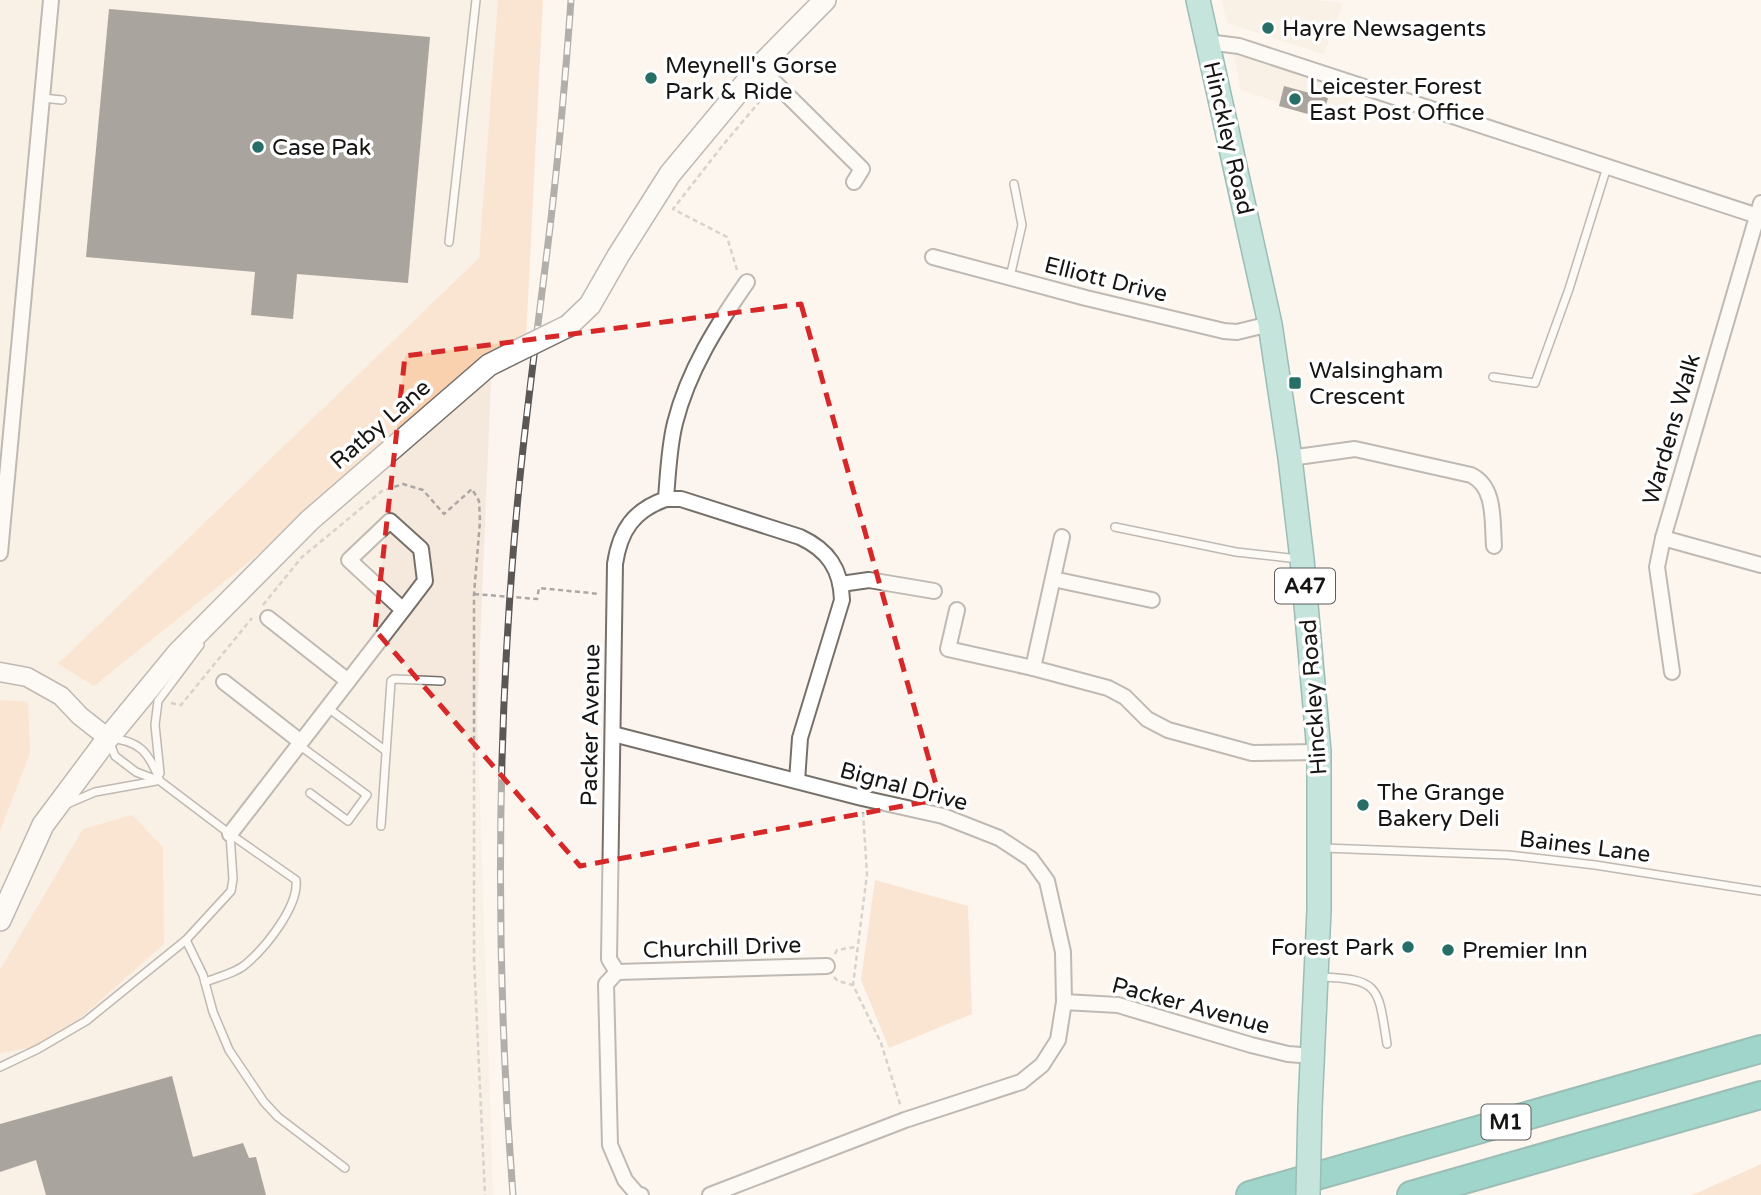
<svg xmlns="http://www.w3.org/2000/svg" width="1761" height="1195" viewBox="0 0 1761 1195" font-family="'Varela Round',sans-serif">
<rect width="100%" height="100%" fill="#fcf5ef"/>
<g fill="#f5e8dc">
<path d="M0 0H507L477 715 493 1195H0Z"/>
<path d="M1222 0H1311L1343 3 1324 54 1227 23Z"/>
<path d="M1233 50 1355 90 1343 123 1241 90Z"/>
</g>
<g fill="#f9d1af">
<path d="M498 0H543L526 340 94 686 58 664 479 258Z"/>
<path d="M0 700 28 702 30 753 0 831Z"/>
<path d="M132 815 163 847 164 944 51 1044 0 1053V970L83 829Z"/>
<path d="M875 880 968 906 972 1014 889 1048 861 980Z"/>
<path d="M1761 1164V1195H1691L1697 1193Z"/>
</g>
<g fill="#48423d">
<path d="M109 9 430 37 408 283 297 274 293 319 251 315 255 272 86 257Z"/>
<path d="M1284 86 1328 98 1322 118 1279 106Z"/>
<path d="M172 1076 193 1157 243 1143 249 1158 256 1157 266 1195H46L36 1160 0 1172V1124Z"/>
</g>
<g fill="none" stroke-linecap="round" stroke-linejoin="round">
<defs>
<g id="service">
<path d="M42 98 62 100"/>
<path d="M449 242 476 0"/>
<path d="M1010 277 1022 225 1014 184"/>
<path d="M1493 377 1535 383 1569 289 1607 167"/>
<path d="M1115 527 1236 552 1298 559"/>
<path d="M328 708 386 751"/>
<path d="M299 745 367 795 348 821 310 793"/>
<path d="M160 773 155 725 158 701 200 645"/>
<path d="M160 781C149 752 139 740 108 738L115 756 136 772 160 781 230 834 296 880C299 906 266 947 246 964 236 973 218 977 205 982"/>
<path d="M67 804 95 792 156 781"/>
<path d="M381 826 391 681 394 679 441 681"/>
<path d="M1324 848 1508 855 1595 865 1761 891"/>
<path d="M186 940 203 975 213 1012 229 1050 264 1102 278 1117 345 1168"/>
<path d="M1321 977C1381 979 1378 988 1387 1044"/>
<path d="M0 1067 38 1049 86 1021 186 940 231 891 233 879 230 834"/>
</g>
<g id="minor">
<path d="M1207 42 1239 46 1761 217"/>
<path d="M759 67 862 169 854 182"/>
<path d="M933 257 1086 298 1224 331 1237 332 1270 324"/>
<path d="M1290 458 1355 449 1471 475C1496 487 1492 521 1494 546"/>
<path d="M666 499H681L800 537C828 550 841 569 842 600L800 738 797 781"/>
<path d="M1062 537 1033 668 1108 688 1125 697 1147 719 1168 730 1252 753 1319 752"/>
<path d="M1663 538 1761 565"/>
<path d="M0 553 51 0"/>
<path d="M1053 579 1152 600"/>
<path d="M841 584 869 580 934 591"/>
<path d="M957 610 948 649 1033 668"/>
<path d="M268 618 348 681"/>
<path d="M1672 672 1657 567 1663 538 1761 203"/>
<path d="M224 682 301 742"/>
<path d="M613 734 862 798 943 816 999 838 1031 859 1047 881 1063 952 1064 1002"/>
<path d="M230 834 403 610 349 560 390 521 421 549 425 581 403 610"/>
<path d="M617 972 827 966"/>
<path d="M641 1195 637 1194 625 1180 610 1145 606 984 617 972 609 959 615 564C620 530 634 510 666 499 668 473 669 447 675 423 688 371 717 325 747 282"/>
<path d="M710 1195 905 1120 1021 1082 1042 1065 1058 1040 1064 1002 1118 1005 1251 1045 1288 1054 1313 1056"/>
</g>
<path id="tertiary" d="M0 672 27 677 61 696 80 716 108 738"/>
<g id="secondary">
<path d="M568 326 590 305 618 256 670 174 759 67 825 0"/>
<path d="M0 920 43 825 108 738 178 653 310 520 489 365 509 355"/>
</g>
<path id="primary" d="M1198 0 1270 324 1290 458 1302 559 1319 752V910L1310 1108"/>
<g id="motorway">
<path d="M1250 1195 1761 1049"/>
<path d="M1411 1195 1761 1095"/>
</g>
</defs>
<use href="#service" stroke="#76706a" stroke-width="10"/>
<use href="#minor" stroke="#76706a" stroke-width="18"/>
<use href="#tertiary" stroke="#76706a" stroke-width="21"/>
<use href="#secondary" stroke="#76706a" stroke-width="24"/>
<use href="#primary" stroke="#27786f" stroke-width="26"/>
<use href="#motorway" stroke="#27786f" stroke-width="30"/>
<g stroke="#ada7a3" stroke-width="2.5" stroke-dasharray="5 3.5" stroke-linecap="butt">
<path d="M737 270 727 237 673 209 723 145 765 95"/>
<path d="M474 594 537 599 539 588 600 594"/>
<path d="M263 605 302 557 382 491 403 484 423 490 444 514 472 489 479 501 480 521 474 594V959L485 1195"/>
<path d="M171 703 181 705 252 618"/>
<path d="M863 812 867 874 853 985 881 1043 901 1107"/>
<path d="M835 954 837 950 856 947"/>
<path d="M834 977 838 981 853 985"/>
</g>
<use href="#service" stroke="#fff" stroke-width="7"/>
<use href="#minor" stroke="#fff" stroke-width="14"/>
<use href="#tertiary" stroke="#fff" stroke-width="18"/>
<use href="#secondary" stroke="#fff" stroke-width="21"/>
<use href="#primary" stroke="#83cec6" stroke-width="23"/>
<use href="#motorway" stroke="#30aea0" stroke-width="26"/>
<defs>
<path id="rail" d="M513 1195C495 962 496 730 518 497 527 401 541 306 552 210 560 140 566 70 571 0"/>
</defs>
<use href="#rail" stroke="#5a5754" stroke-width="7"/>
<use href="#rail" stroke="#fff" stroke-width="4.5" stroke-dasharray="13" stroke-linecap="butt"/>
<defs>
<path id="secondary-bridge" d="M509 355 568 326"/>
<path id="primary-bridge" d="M1308 1195 1310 1108"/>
</defs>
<use href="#secondary-bridge" stroke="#76706a" stroke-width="24" stroke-linecap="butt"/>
<use href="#primary-bridge" stroke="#27786f" stroke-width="26" stroke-linecap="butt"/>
<use href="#secondary-bridge" stroke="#fff" stroke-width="21"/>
<use href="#primary-bridge" stroke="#83cec6" stroke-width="23"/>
</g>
<path d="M0 0H1761V1195H0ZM801 304 940 799 580 866 375 630 405 356Z" fill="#fcf5ef" fill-opacity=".55" fill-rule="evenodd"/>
<path fill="none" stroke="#d62828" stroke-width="5" stroke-dasharray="14 9" stroke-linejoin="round" d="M801 304 940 799 580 866 375 630 405 356Z"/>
<g fill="#266e66" stroke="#fff" stroke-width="2.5">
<circle cx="1268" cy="28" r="7"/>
<circle cx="651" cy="78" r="7"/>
<circle cx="1295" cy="99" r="7"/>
<circle cx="258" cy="147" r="7"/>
<rect x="1288" y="376" width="14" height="14" rx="3.5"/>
<circle cx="1363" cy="805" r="7"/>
<circle cx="1408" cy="947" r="7"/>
<circle cx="1448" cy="950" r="7"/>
</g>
<g text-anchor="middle" stroke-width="7" stroke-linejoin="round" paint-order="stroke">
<g fill="#fff" stroke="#5d5b5a" stroke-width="2">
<rect x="1275" y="568.5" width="60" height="35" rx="5"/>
<rect x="1481.5" y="1104.5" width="49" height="35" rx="5"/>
</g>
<g font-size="21" font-weight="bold" fill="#171513">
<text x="1305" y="593">A47</text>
<text x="1506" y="1129">M1</text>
</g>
<g font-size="23" fill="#171513" stroke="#fff" text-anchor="start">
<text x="1282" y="36">Hayre Newsagents</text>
<text x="665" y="73">Meynell's Gorse<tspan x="665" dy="26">Park &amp; Ride</tspan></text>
<text x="1309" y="94">Leicester Forest<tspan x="1309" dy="26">East Post Office</tspan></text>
<text x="272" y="155">Case Pak</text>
<text x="1309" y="378">Walsingham<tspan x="1309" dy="26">Crescent</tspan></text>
<text x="1377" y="800">The Grange<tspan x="1377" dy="26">Bakery Deli</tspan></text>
<text x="1394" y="955" text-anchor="end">Forest Park</text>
<text x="1462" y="958">Premier Inn</text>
</g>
<g font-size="23" fill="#171513" stroke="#fff">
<text transform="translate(1229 138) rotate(77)" y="8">Hinckley Road</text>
<text transform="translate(1106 279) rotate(14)" y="8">Elliott Drive</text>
<text transform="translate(380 424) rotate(-41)" y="8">Ratby Lane</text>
<text transform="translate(1671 429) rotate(-74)" y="8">Wardens Walk</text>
<text transform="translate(1313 697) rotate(-94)" y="8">Hinckley Road</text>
<text transform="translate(590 725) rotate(-89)" y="8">Packer Avenue</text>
<text transform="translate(904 786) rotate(15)" y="8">Bignal Drive</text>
<text transform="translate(1585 846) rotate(7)" y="8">Baines Lane</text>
<text transform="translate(722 947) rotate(-2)" y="8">Churchill Drive</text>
<text transform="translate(1191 1005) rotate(15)" y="8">Packer Avenue</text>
</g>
</g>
</svg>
